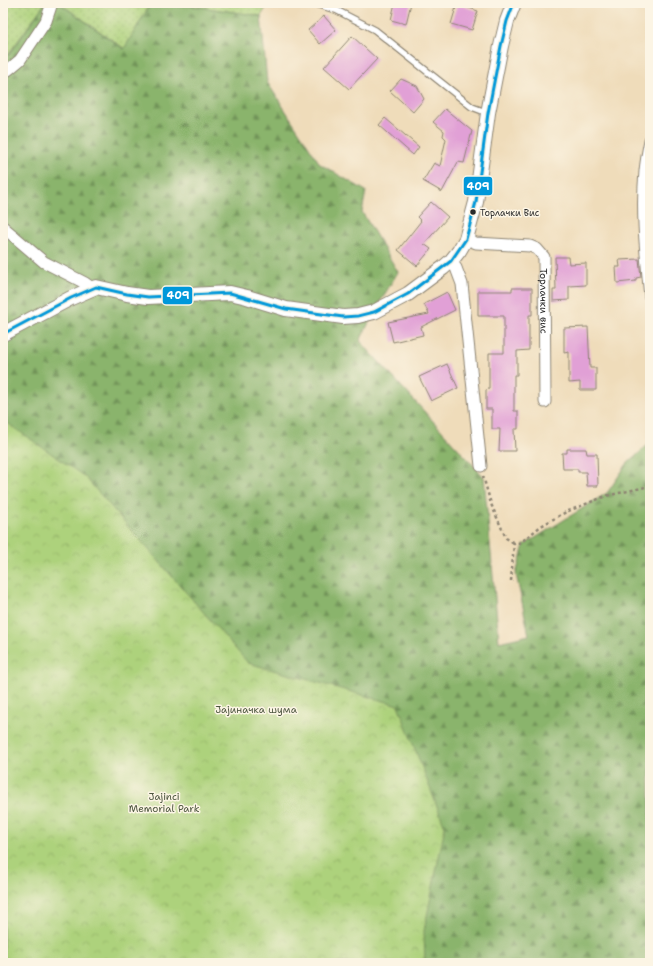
<svg xmlns="http://www.w3.org/2000/svg" width="653" height="966" viewBox="0 0 653 966" font-family="'Shantell Sans',sans-serif">
<defs>
<pattern id="grass-dots" width="8" height="8" patternUnits="userSpaceOnUse"><rect width="8" height="8" fill="#add27c"/><path d="M2 2h.1M6 6h.1" fill="none" stroke="#95b46b" stroke-width="1.8" stroke-linecap="round"/></pattern>
<pattern id="forest-firs" width="22" height="20" patternUnits="userSpaceOnUse"><rect width="22" height="20" fill="#8ab46c"/><path d="M5 1l3.5 6h-7zM16 11l3.5 6h-7z" fill="#719359"/></pattern>
<pattern id="park-crowns" width="20" height="18" patternUnits="userSpaceOnUse"><rect width="20" height="18" fill="#add27c"/><path d="M2 6a3 3 0 1 1 6 0M12 15a3 3 0 1 1 6 0" fill="none" stroke="#95b46b"/></pattern>
</defs>
<rect width="100%" height="100%" fill="#fcf5e5"/>
<filter id="ink" filterUnits="userSpaceOnUse"><feTurbulence type="fractalNoise" baseFrequency=".025" numOctaves="2"/><feDisplacementMap in="SourceGraphic" scale="8" xChannelSelector="R" yChannelSelector="G"/><feConvolveMatrix kernelMatrix="1 2 1 2 8 2 1 2 1" color-interpolation-filters="sRGB"/></filter>
<filter id="wash" filterUnits="userSpaceOnUse"><feTurbulence type="fractalNoise" baseFrequency=".012" numOctaves="4" result="noise"/><feDisplacementMap in="SourceGraphic" scale="16" xChannelSelector="R" yChannelSelector="G"/><feGaussianBlur stdDeviation="0.9" result="paint"/><feColorMatrix in="noise" values="0 0 0 0 0 0 0 0 0 0 0 0 0 0 0 0 0 1.4 0 .05"/><feComposite in="paint" operator="in"/></filter>
<g filter="url(#wash)">
<rect width="100%" height="100%" fill="#efdcba"/>
<g fill="url(#grass-dots)" stroke="#6c7e54">
<path d="M3 3H45L8 55 3 53Z"/>
<path d="M59 3H151L125 49Z"/>
<path d="M173 3H269L261 16Z"/>
</g>
<path fill="url(#forest-firs)" stroke="#5a704c" d="M45 3H59L124 49 151 3H173L261 16 267 82 320 164 366 191 362 212 398 272 374 312 360 341 484 477 499 642 529 635 516 574 524 545 607 493 627 464 650 443V963H3V53L9 55Z"/>
<path fill="url(#park-crowns)" stroke="#6c7e54" d="M3 420 85 477 248 663 398 705 445 827 424 931 425 963H3Z"/>
<g id="blocks">
<g fill="#e1a0d6">
<path d="M395 3H411L406 24 391 20Z"/>
<path d="M457 4 478 11 472 30 451 24Z"/>
<path d="M324 16 336 30 320 44 308 30Z"/>
<path d="M352 36 377 59 349 89 324 67Z"/>
<path d="M401 79 417 86 424 99 413 112 390 91Z"/>
<path d="M445 109 472 131 464 163 458 162 442 192 423 181 434 163 440 166 446 139 443 136 444 131 433 122Z"/>
<path d="M385 118 419 147 413 155 379 125Z"/>
<path d="M431 202 448 217 424 244 431 249 417 266 398 250 421 221 417 217Z"/>
<path d="M555 257H568L569 264 586 263V285L569 286V300L553 301V290H556Z"/>
<path d="M639 259 641 277 636 278V281L617 283 616 267H620L619 260Z"/>
<path d="M512 288H532V315H529V350L517 351V375H514V411H518V429H514L515 451H499L500 429H492V409H486V390L489 389V353H504V316H478V291H512Z"/>
<path d="M447 292 455 310 421 327 423 335 393 342 388 322 429 314 424 304Z"/>
<path d="M588 327 590 368H596V390H580V382L569 383V352L564 353V328Z"/>
<path d="M447 364 458 388 431 401 419 377Z"/>
<path d="M567 449H586L587 454H597L598 486H587L586 472H578V469H563L562 453H567Z"/>
</g>
</g>
</g>
<g filter="url(#ink)">
<use href="#blocks" fill-opacity="0" stroke="#8d8472" stroke-width="1"/>
<g fill="none" stroke-linecap="round" stroke-linejoin="round">
<defs>
<path id="service" d="M312 3 336 10 375 30 472 107 488 113"/>
<g id="minor">
<path d="M3 70H8L20 60 46 21 52 3"/>
<path d="M650 140C648 150 646 161 645 171 641 213 646 255 650 297"/>
<path d="M3 227 44 262 85 283 92 288"/>
<path id="s1" d="M466 239 476 243 530 246 537 249 544 257 545 402"/>
<path d="M451 261 456 268 462 284 481 466"/>
</g>
<path id="tertiary" d="M3 334 71 298 96 287 127 294 148 297 230 293 247 297 286 309 343 317 358 316 374 312 408 294 443 268 451 261 459 251 466 239 476 202 488 113 501 46 507 21 514 3"/>
</defs>
<use href="#service" stroke="#8d8472" stroke-width="8"/>
<use href="#minor" stroke="#8d8472" stroke-width="13"/>
<use href="#tertiary" stroke="#8d8472" stroke-width="16"/>
<g stroke="#8d8472" stroke-width="2.5" stroke-dasharray="3 3" stroke-linecap="butt">
<path d="M483 476 491 504 506 538 514 543"/>
<path d="M511 581 514 543H520L541 526 566 512 606 496 650 486"/>
</g>
<use href="#service" stroke="#fff" stroke-width="5.5"/>
<use href="#minor" stroke="#fff" stroke-width="11"/>
<use href="#tertiary" stroke="#fff" stroke-width="14"/>
<defs>
<path id="bus-1" d="M3 334 71 298 96 287 127 294 148 297 230 293 286 309 343 317 358 316 374 312 408 294 451 261 466 239 476 202 488 113 501 46 507 21 514 3"/>
</defs>
<use href="#bus-1" stroke="#fcf5e5" stroke-width="6"/>
<use href="#bus-1" stroke="#0098da" stroke-width="3"/>
</g>
</g>
<circle fill="#2b2b2b" stroke="#fcf5e5" stroke-width="1.5" cx="473" cy="212" r="3.5"/>
<g text-anchor="middle" stroke-width="3" stroke-linejoin="round" paint-order="stroke">
<g font-size="9" fill="#2b2b2b" stroke="#fcf5e5" text-anchor="start">
<text x="480" y="216">Торлачки Вис</text>
</g>
<g font-size="10" fill="#2b2b2b" stroke="#fcf5e5">
<text dy="4" stroke="none"><textPath href="#s1" startOffset="127">Торлачки вис</textPath></text>
</g>
<g font-size="10" fill="#4c553f" stroke="#fcf5e5">
<text x="256" y="713">Јајиначка шума</text>
<text x="164" y="800">Jajinci<tspan x="164" dy="12">Memorial Park</tspan></text>
</g>
</g>
<g stroke="#fcf5e5" stroke-width="1.5">
<rect x="463" y="176" width="30" height="20" rx="4" fill="#0098da"/>
<rect x="162" y="286" width="31" height="19" rx="4" fill="#0098da"/>
</g>
<g font-size="11" text-anchor="middle" font-weight="bold" fill="#fff">
<text x="478" y="190">409</text>
<text x="178" y="299">409</text>
</g>
<rect width="653" height="966" fill="none" stroke="#fcf5e5" stroke-width="16"/>
</svg>
